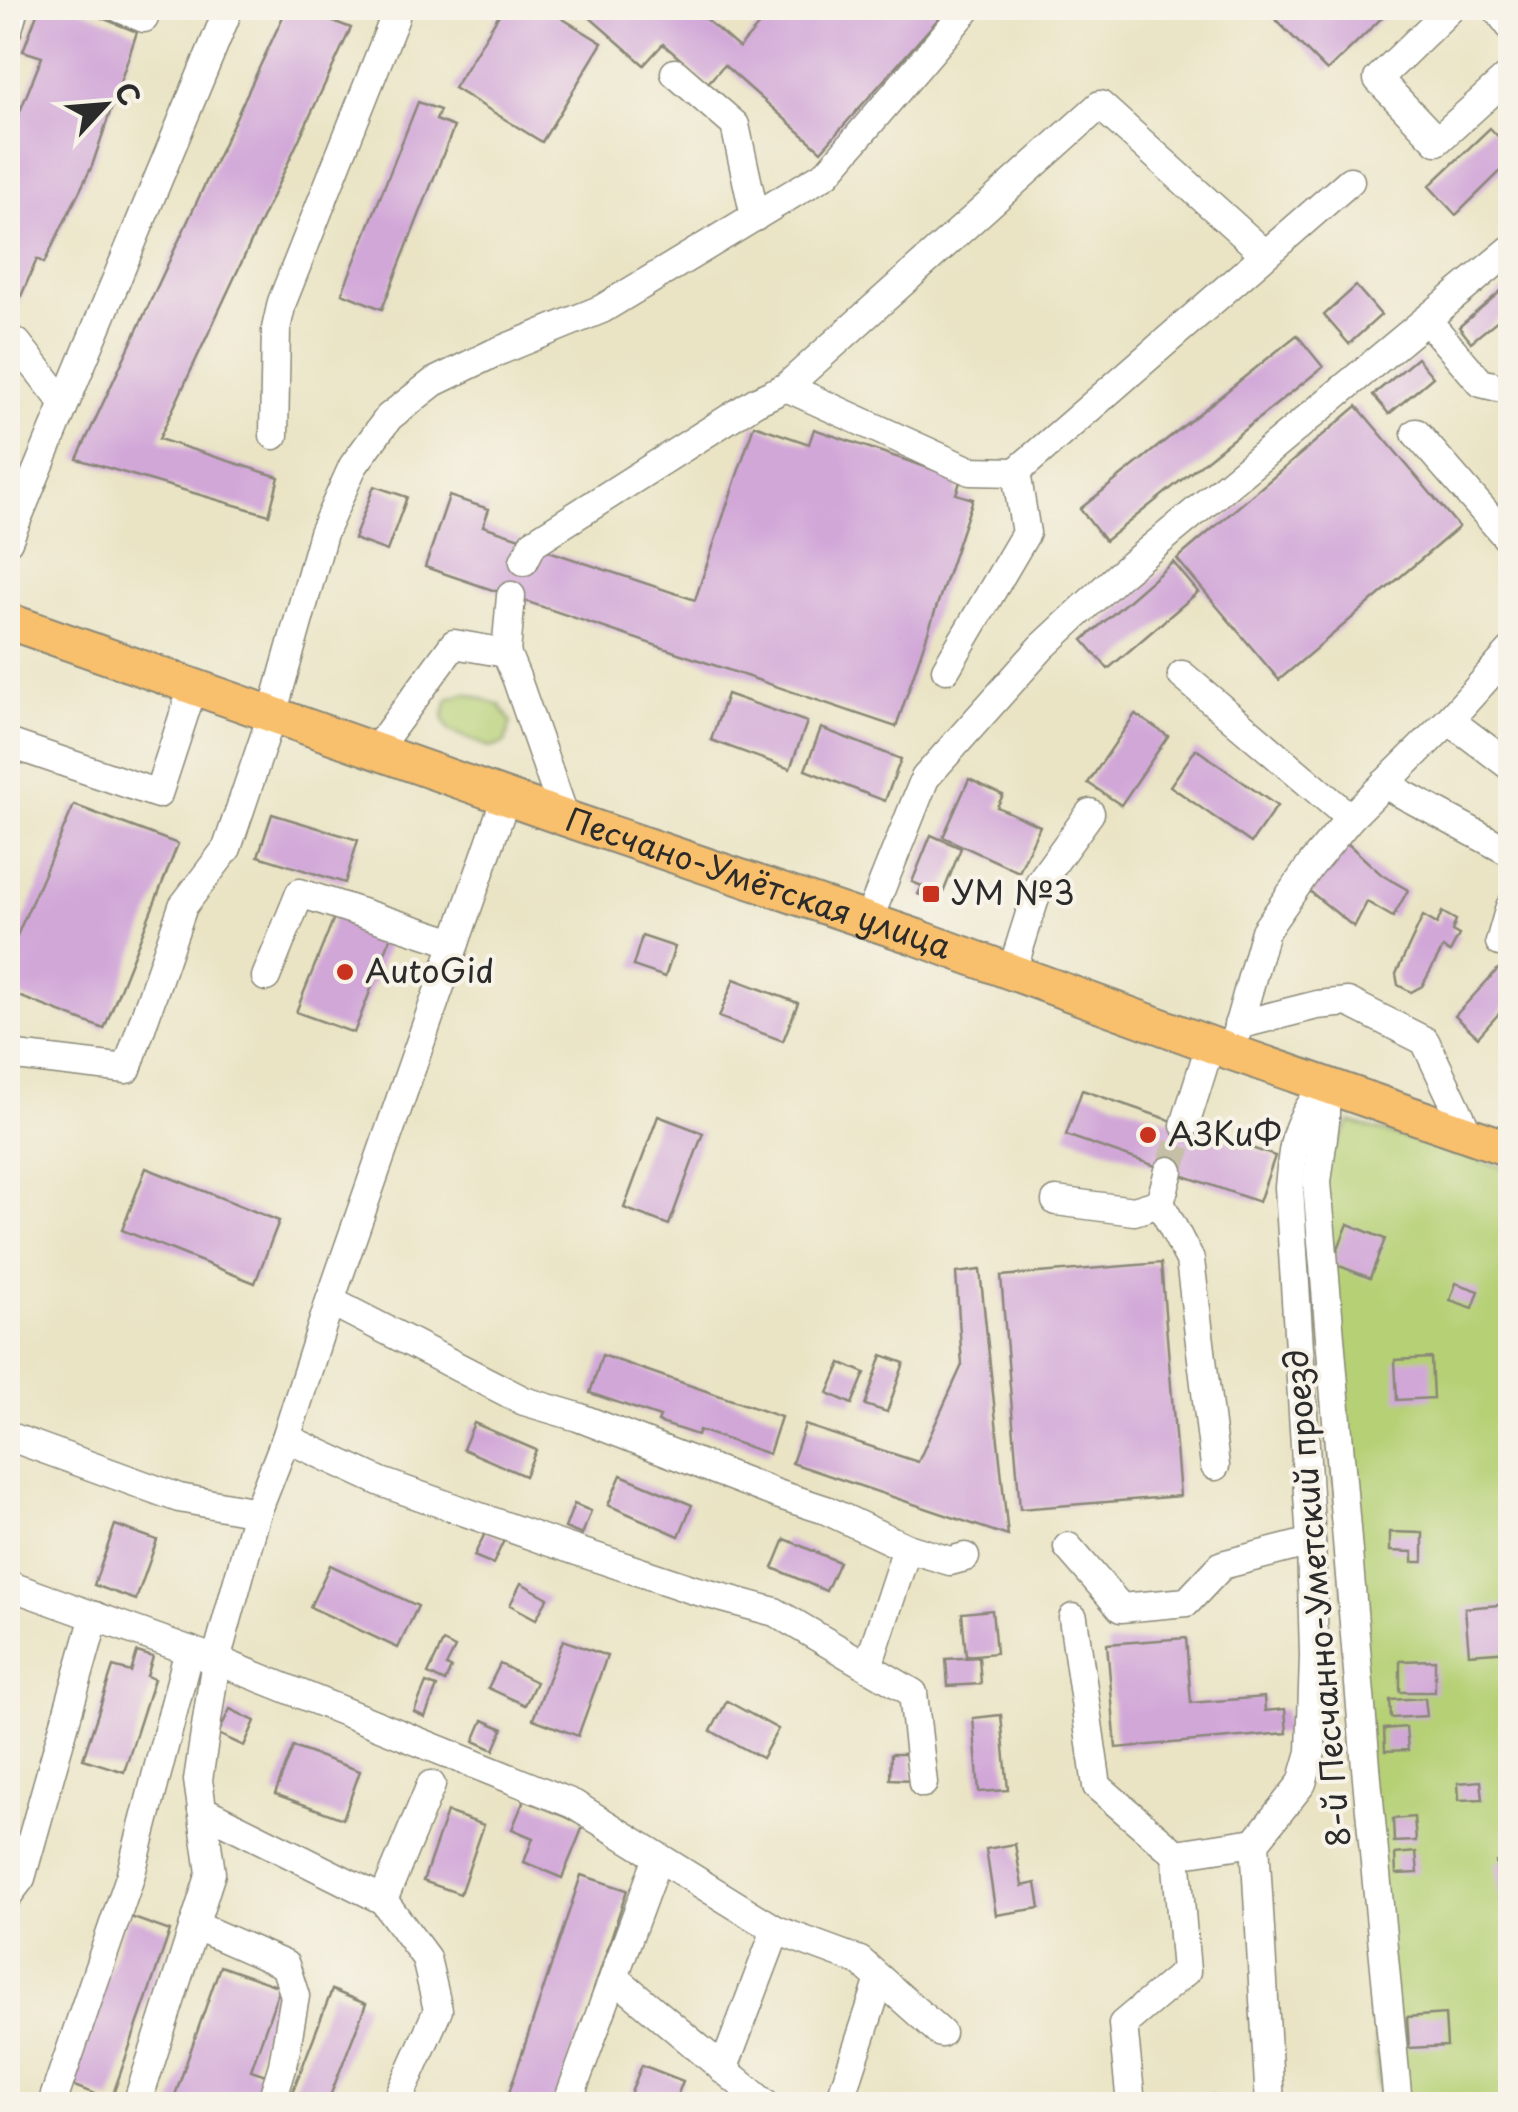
<svg xmlns="http://www.w3.org/2000/svg" width="1518" height="2112" viewBox="0 0 1518 2112" font-family="'Playpen Sans',sans-serif">
<rect width="100%" height="100%" fill="#f7f3e8"/>
<filter id="ink" filterUnits="userSpaceOnUse"><feTurbulence type="fractalNoise" baseFrequency=".01" numOctaves="2"/><feDisplacementMap in="SourceGraphic" scale="20" xChannelSelector="R" yChannelSelector="G"/><feConvolveMatrix kernelMatrix="1 2 1 2 8 2 1 2 1" color-interpolation-filters="sRGB"/></filter>
<filter id="wash" filterUnits="userSpaceOnUse"><feTurbulence type="fractalNoise" baseFrequency=".0048" numOctaves="4" result="noise"/><feDisplacementMap in="SourceGraphic" scale="40" xChannelSelector="R" yChannelSelector="G"/><feGaussianBlur stdDeviation="2.25" result="paint"/><feColorMatrix in="noise" values="0 0 0 0 0 0 0 0 0 0 0 0 0 0 0 0 0 1.4 0 .05"/><feComposite in="paint" operator="in"/></filter>
<g filter="url(#wash)">
<rect width="100%" height="100%" fill="#eae4c5"/>
<g fill="#b5d075" stroke="#707e50" stroke-width="2.5">
<path d="M466 693 500 705 511 722 505 743 491 748 450 731 443 718 448 699Z"/>
<path d="M1350 1122 1510 1169V2104H1380L1358 1770 1311 1189Z"/>
</g>
<g id="blocks">
<g fill="#d1a7d8">
<path d="M39 8H77L137 32 92 166 44 263 37 259 16 308 8 305V141L42 57 23 51Z"/>
<path d="M287 8H299L351 28 159 439 279 477 269 515 77 459Z"/>
<path d="M503 8H545L602 43 542 142 454 88Z"/>
<path d="M579 8H693L739 48 768 15 759 8H948L821 151 724 65 708 83 663 44 644 65Z"/>
<path d="M1279 8H1392L1327 71 1271 15Z"/>
<path d="M418 102 440 110 436 120 454 127 382 309 342 293Z"/>
<path d="M1490 128 1510 149V162L1456 215 1429 186Z"/>
<path d="M1510 283V310L1471 342 1459 327Z"/>
<path d="M1356 286 1381 315 1349 344 1324 315Z"/>
<path d="M1297 335 1323 367 1105 541 1080 509Z"/>
<path d="M1417 358 1433 377 1389 414 1373 395Z"/>
<path d="M1357 406 1459 527 1279 680 1177 559Z"/>
<path d="M754 425 809 444 814 429 961 479 956 494 973 499 896 727 425 567 449 496 489 509 483 526 520 538 513 558 538 566 543 549 695 600Z"/>
<path d="M374 486 407 497 387 551 354 539Z"/>
<path d="M1173 562 1198 592 1108 669 1083 640Z"/>
<path d="M727 694 807 722 790 769 711 740Z"/>
<path d="M1135 714 1168 736 1121 805 1088 783Z"/>
<path d="M821 728 901 759 885 801 805 770Z"/>
<path d="M1196 749 1277 806 1251 843 1170 786Z"/>
<path d="M969 779 1003 795 997 807 1040 826 1019 872 943 837Z"/>
<path d="M74 805 178 844 104 1029 8 992V956Z"/>
<path d="M272 814 358 840 345 883 258 856Z"/>
<path d="M931 835 961 848 939 903 918 894 922 886 912 882Z"/>
<path d="M1347 843 1382 875 1408 890 1393 917 1367 902 1354 927 1307 889Z"/>
<path d="M337 910 393 932 354 1033 296 1012Z"/>
<path d="M1442 912 1456 920 1452 931 1459 935 1450 952 1443 948 1422 986 1411 992 1398 985 1396 974 1423 916 1437 924Z"/>
<path d="M642 936 675 947 665 977 633 966Z"/>
<path d="M1498 969 1506 976 1510 972V1001L1478 1037 1455 1016Z"/>
<path d="M734 979 798 1003 783 1041 719 1017Z"/>
<path d="M1082 1090 1275 1156 1259 1202 1066 1135Z"/>
<path d="M658 1116 703 1133 669 1225 624 1208Z"/>
<path d="M146 1168 279 1221 255 1283 122 1230Z"/>
<path d="M1348 1224 1385 1239 1370 1278 1332 1263Z"/>
<path d="M1161 1263 1180 1496 1020 1509 1001 1276Z"/>
<path d="M980 1270 1008 1536 792 1463 805 1425 918 1462 962 1365 956 1273Z"/>
<path d="M1456 1283 1479 1291 1473 1308 1450 1300Z"/>
<path d="M602 1355 781 1417 769 1454 699 1430 697 1435 658 1422 660 1417 590 1393Z"/>
<path d="M882 1355 904 1363 887 1412 865 1405Z"/>
<path d="M1431 1358 1433 1398 1397 1400 1395 1360Z"/>
<path d="M841 1363 865 1373 852 1404 828 1393Z"/>
<path d="M474 1423 536 1450 525 1476 463 1449Z"/>
<path d="M621 1475 692 1505 679 1536 608 1505Z"/>
<path d="M574 1504 591 1511 582 1535 565 1528Z"/>
<path d="M115 1525 157 1540 136 1600 94 1585Z"/>
<path d="M486 1531 504 1540 493 1564 474 1556Z"/>
<path d="M1390 1532 1423 1533V1562H1413V1552L1390 1551Z"/>
<path d="M785 1539 839 1562 826 1591 773 1568Z"/>
<path d="M330 1565 418 1606 398 1648 310 1607Z"/>
<path d="M521 1583 548 1598 536 1619 510 1605Z"/>
<path d="M1510 1604V1651L1469 1654 1465 1608Z"/>
<path d="M992 1610 996 1653 966 1656 962 1613Z"/>
<path d="M1186 1638 1191 1703 1264 1697 1265 1711 1285 1709 1287 1733 1116 1748 1107 1644Z"/>
<path d="M563 1640 607 1656 578 1736 533 1719Z"/>
<path d="M443 1642 455 1648 446 1666 451 1668 445 1682 428 1674Z"/>
<path d="M137 1652 153 1657 147 1676 154 1679 124 1772 83 1759 113 1667 131 1672Z"/>
<path d="M979 1657 981 1684 948 1686 946 1659Z"/>
<path d="M1435 1660V1692H1400V1661Z"/>
<path d="M500 1664 536 1682 525 1705 488 1688Z"/>
<path d="M426 1683 437 1687 425 1717 414 1712Z"/>
<path d="M1425 1698 1427 1716 1391 1718 1390 1700Z"/>
<path d="M727 1701 778 1729 762 1758 711 1731Z"/>
<path d="M230 1709 255 1721 244 1746 218 1734Z"/>
<path d="M1001 1715 1008 1790 979 1792 973 1718Z"/>
<path d="M483 1720 503 1729 494 1750 474 1741Z"/>
<path d="M1406 1727 1408 1750 1385 1751 1384 1729Z"/>
<path d="M293 1747 360 1771 343 1819 275 1794Z"/>
<path d="M891 1754H913L912 1780 890 1779Z"/>
<path d="M1481 1781 1483 1799 1459 1800 1458 1783Z"/>
<path d="M524 1800 584 1824 562 1878 524 1862 533 1838 512 1829Z"/>
<path d="M447 1812 484 1825 460 1894 423 1881Z"/>
<path d="M1414 1817 1416 1841 1394 1842 1393 1819Z"/>
<path d="M1015 1844 1022 1886 1036 1883 1040 1908 996 1915 986 1849Z"/>
<path d="M1416 1852 1418 1873 1396 1874 1395 1854Z"/>
<path d="M1510 1860V1898L1500 1899 1496 1862Z"/>
<path d="M581 1875 627 1890 556 2104H514L506 2102Z"/>
<path d="M128 1916 170 1931 111 2100 69 2084Z"/>
<path d="M220 1966 280 1987 251 2070 266 2075 256 2104H172Z"/>
<path d="M332 1990 366 2004 327 2104H288Z"/>
<path d="M1445 2014 1447 2046 1409 2048 1407 2017Z"/>
<path d="M642 2065 683 2081 674 2104H626Z"/>
<path d="M1214 2095V2104H1163V2097Z"/>
</g>
</g>
</g>
<g filter="url(#ink)">
<use href="#blocks" fill-opacity="0" stroke="#8a8878" stroke-width="2.5"/>
<g fill="none" stroke-linecap="round" stroke-linejoin="round">
<path stroke="#c4bfa6" stroke-width="28" stroke-dasharray="28 14" stroke-linecap="butt" d="M1169 1171 1185 1125"/>
<defs>
<g id="minor">
<path d="M120 8 144 18"/>
<path d="M1451 8 1378 79 1437 141 1510 75"/>
<path d="M1496 8 1510 26"/>
<path d="M8 29 14 8"/>
<path d="M675 73 735 125 755 217"/>
<path d="M1427 320 1481 383 1510 390"/>
<path d="M8 338 17 343 64 403"/>
<path d="M786 387 1100 105 1265 254"/>
<path d="M1416 433 1510 541"/>
<path d="M274 435 276 329 282 302 395 17 393 8"/>
<path d="M8 541 229 8"/>
<path d="M524 561 533 543 755 402 786 387 970 471 1016 472 1350 181"/>
<path d="M506 653 511 596"/>
<path d="M946 669 1026 533 1016 472"/>
<path d="M1182 675 1350 818"/>
<path d="M1449 720 1510 766"/>
<path d="M8 743 158 794 193 687"/>
<path d="M375 751 454 644 506 653 516 677 565 818"/>
<path d="M1384 784 1510 852"/>
<path d="M868 921 925 778 1042 647 1118 576 1510 250"/>
<path d="M1500 942 1510 907"/>
<path d="M1012 971 1040 882 1090 813"/>
<path d="M266 977 300 893 455 943"/>
<path d="M1238 1025 1317 1005 1348 1002 1425 1041 1469 1135"/>
<path d="M1231 1052 1265 931 1311 865 1350 818 1449 720 1510 652"/>
<path d="M8 1055 127 1069 183 906 227 848 272 715 323 533 353 466 389 417 434 382 494 353 602 309 827 173 968 8"/>
<path d="M1325 1086V1122L1317 1182 1367 1779 1398 2104"/>
<path d="M1185 1125 1210 1045"/>
<path d="M1169 1171 1160 1203 1190 1260 1215 1466"/>
<path d="M1056 1201 1134 1211 1160 1203"/>
<path d="M330 1301 506 797"/>
<path d="M8 1436 179 1498 257 1512 216 1660 8 1585"/>
<path d="M286 1438 330 1301 524 1401 578 1417 777 1494 826 1510 907 1548"/>
<path d="M257 1512 286 1438 381 1482 550 1542 694 1590 775 1612 913 1693 923 1783"/>
<path d="M1068 1547 1121 1608 1187 1602 1222 1565 1311 1542"/>
<path d="M1073 1618 1097 1786 1176 1854 1255 1842"/>
<path d="M868 1666 907 1548 950 1561 965 1557"/>
<path d="M202 1810 383 1900 431 1785"/>
<path d="M8 1895 21 1878 95 1616"/>
<path d="M383 1900 426 1958 438 2010 396 2104"/>
<path d="M194 1925 285 1965 295 1996 283 2065 271 2104"/>
<path d="M614 1977 765 2104"/>
<path d="M723 2070 776 1930"/>
<path d="M52 2104 130 1877 189 1650"/>
<path d="M137 2104 211 1873 198 1780 216 1660 573 1804 776 1930 860 1961 941 2033"/>
<path d="M567 2104 658 1857"/>
<path d="M839 2104 880 1979"/>
<path d="M1131 2104 1123 2024 1186 1971 1176 1854"/>
<path d="M1270 2104 1255 1842 1302 1783 1311 1752 1314 1656 1311 1542 1289 1187C1294 1139 1294 1124 1325 1086"/>
</g>
<g id="major">
<path id="s1" d="M8 621 565 818 916 937 1231 1052 1510 1149"/>
</g>
</defs>
<use href="#minor" stroke="#8a8878" stroke-width="31"/>
<use href="#major" stroke="#8a8878" stroke-width="39"/>
<use href="#minor" stroke="#fff" stroke-width="28"/>
<use href="#major" stroke="#f8bf6c" stroke-width="35"/>
</g>
</g>
<g fill="#c8321e" stroke="#f7f3e8" stroke-width="4">
<rect x="921" y="884" width="20" height="20" rx="5"/>
<circle cx="345" cy="972" r="10"/>
<circle cx="1148" cy="1135" r="10"/>
</g>
<g text-anchor="middle" stroke-width="8" stroke-linejoin="round" paint-order="stroke">
<g font-size="32" fill="#2b2b2b" stroke="#f7f3e8">
<text dy="11" stroke="none"><textPath href="#s1" startOffset="795">Песчано-Умётская улица</textPath></text>
<text transform="translate(1318 1598) rotate(-95)" y="11">8-й Песчанно-Уметский проезд</text>
</g>
<g font-size="32" fill="#2b2b2b" stroke="#f7f3e8" text-anchor="start">
<text x="951" y="905">УМ №3</text>
<text x="365" y="983">AutoGid</text>
<text x="1168" y="1146">АЗКиФ</text>
</g>
</g>
<rect width="1518" height="2112" fill="none" stroke="#f7f3e8" stroke-width="40"/>
<g transform="translate(105 105) rotate(64)" stroke="#f7f3e8" stroke-width="8" paint-order="stroke">
<path d="M0-8L18 38L0 25L-18 38Z" fill="#2b2b2b"/>
<text y="-15" font-size="28" font-weight="bold" text-anchor="middle" fill="#2b2b2b">С</text>
</g>
</svg>
